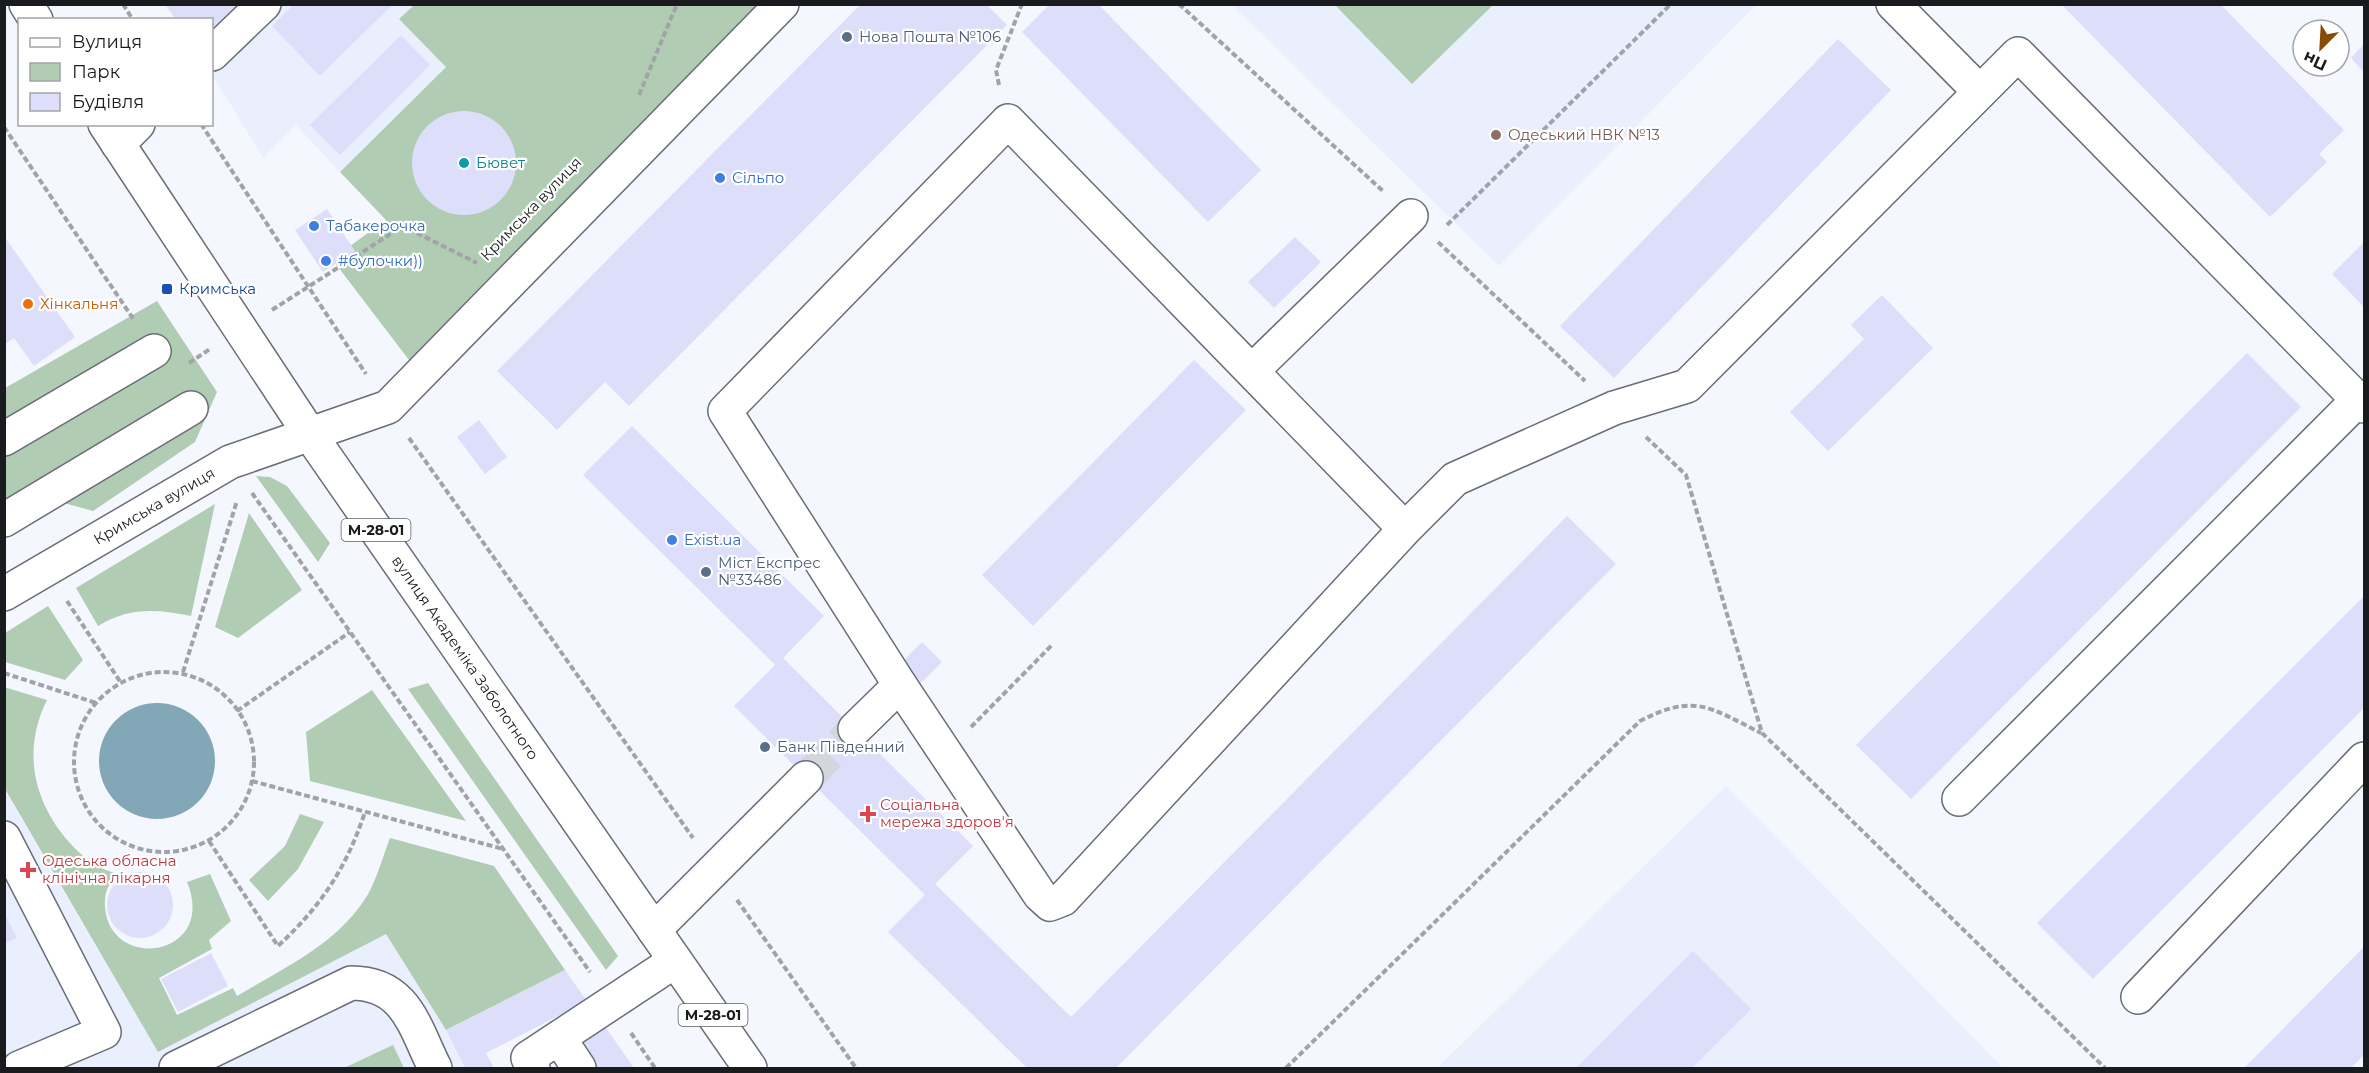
<svg xmlns="http://www.w3.org/2000/svg" width="2369" height="1073" viewBox="0 0 2369 1073" font-family="Montserrat,sans-serif">
<rect width="100%" height="100%" fill="#f5f7fe"/>
<g fill="#eaeffe">
<path d="M252 4 414 5 399 19 446 66 340 172 296 125 263 158 212 74V43Z"/>
<path d="M1232 5H1756L1499 266Z"/>
<path d="M1726 786 2003 1068H1437Z"/>
<path d="M4 789 158 1052 386 933 446 1030 465 1068H5Z"/>
</g>
<g fill="#b0cdb4">
<path d="M414 5H773L412 364 332 259 386 220 340 172 446 67 399 19Z"/>
<path d="M1335 5H1493L1412 84Z"/>
<path d="M157 301 217 392 195 442 93 511 53 500 5 529V388Z"/>
<path d="M256 476 270 477 287 486 330 543 318 562Z"/>
<path d="M215 504 191 616C157 609 129 607 98 626L76 588Z"/>
<path d="M249 513 302 590 238 638 215 627Z"/>
<path d="M48 606 83 660 65 680 5 662V633Z"/>
<path d="M428 683 618 956 606 970 408 689Z"/>
<path d="M4 687 47 700C22 750 33 801 69 842 82 857 99 870 119 874 108 883 104 893 105 907 110 973 218 957 187 882L210 874 231 921 209 940 212 949 159 978 177 1015 233 988 237 996C282 969 333 946 363 902 376 884 382 858 390 838L494 866 565 970 446 1030 386 934 158 1052 5 789Z"/>
<path d="M372 690 466 821 310 781 306 732Z"/>
<path d="M300 814 324 822 298 869 268 901 249 880 285 846Z"/>
<path d="M393 1045 404 1068H344Z"/>
</g>
<circle fill="#82a8b7" cx="157" cy="761" r="58"/>
<g fill="#dddffa">
<path d="M165 4H252L212 43V20H176Z"/>
<path d="M294 4H393L320 76 272 26Z"/>
<path d="M861 4H986L1007 25 629 406 605 382 557 430 497 371Z"/>
<path d="M1050 4H1098L1261 170 1208 222 1022 32Z"/>
<path d="M2061 4H2220L2344 130 2319 154 2327 162 2270 217Z"/>
<path d="M401 35 430 65 340 155 310 125Z"/>
<path d="M1838 39 1891 90 1614 378 1560 326Z"/>
<path d="M2364 44V72L2351 58Z"/>
<circle cx="464" cy="163" r="52"/>
<path d="M327 209 355 251 323 272 295 230Z"/>
<path d="M4 236 75 337 34 366 14 338 4 345Z"/>
<path d="M1295 237 1321 262 1274 308 1248 282Z"/>
<path d="M2364 242V307L2332 274Z"/>
<path d="M1882 295 1933 348 1828 451 1790 412 1864 339 1851 325Z"/>
<path d="M2247 353 2301 407 1911 799 1856 745Z"/>
<path d="M1194 360 1246 410 1033 626 982 575Z"/>
<path d="M479 420 507 457 485 474 457 437Z"/>
<path d="M632 426 824 616 783 658 973 846 935 884 1071 1017 1567 516 1616 564 1116 1068H1027L888 932 925 895 734 706 775 665 583 475Z"/>
<path d="M2364 596V708L2093 979 2037 923Z"/>
<path d="M922 642 942 662 920 684 900 664Z"/>
<circle cx="140" cy="905" r="33"/>
<path d="M4 912 17 938 4 944Z"/>
<path d="M2364 947V1055L2351 1068H2244Z"/>
<path d="M1693 951 1751 1009 1692 1068H1576Z"/>
<path d="M211 953 228 986 178 1012 161 979Z"/>
<path d="M565 970 587 1001 486 1053 494 1068H465L446 1030Z"/>
<path d="M604 1025 634 1068H586L570 1044Z"/>
</g>
<g fill="none" stroke-linecap="round" stroke-linejoin="round">
<path stroke="#d4d6dc" stroke-width="33" stroke-dasharray="33 16" stroke-linecap="butt" d="M806 778 855 729"/>
<defs>
<g id="minor">
<path d="M1893 4 1979 91"/>
<path d="M212 54 264 4"/>
<path d="M118 144 138 124"/>
<path d="M1252 371 1411 216"/>
<path d="M4 439 154 351"/>
<path d="M4 520 191 408"/>
<path d="M1405 529 1008 121 725 411 900 685 1040 895 1050 904 1063 899 1405 529 1455 479 1614 408 1687 386 2018 54 2364 406"/>
<path id="s1" d="M4 594 230 462 388 407 782 4"/>
<path d="M855 729 900 685"/>
<path d="M1959 799 2358 400"/>
<path d="M4 838 104 1032 19 1068"/>
<path d="M654 930 806 778"/>
<path d="M2138 997 2364 759"/>
<path d="M559 1038 579 1068"/>
<path d="M176 1068 351 983C406 983 414 1026 435 1068"/>
<path d="M533 1068 528 1058 675 961"/>
</g>
<g id="highway">
<path d="M26 4 36 20"/>
<path id="s2" d="M105 124 311 436 750 1068"/>
</g>
</defs>
<use href="#minor" stroke="#6a6d77" stroke-width="36"/>
<use href="#highway" stroke="#6a6d77" stroke-width="36"/>
<g stroke="#a1a3a8" stroke-width="4" stroke-dasharray="6 3" stroke-linecap="butt">
<path d="M123 4 133 20"/>
<path d="M1179 4 1384 192"/>
<path d="M999 85 996 70 1022 4"/>
<path d="M639 95 677 4"/>
<path d="M201 124 366 374"/>
<path d="M4 127 134 320"/>
<path d="M1447 225 1671 4"/>
<path d="M1438 242 1585 381"/>
<path d="M272 310 403 226 477 263"/>
<path d="M189 363 210 349"/>
<path d="M1646 437 1686 475 1762 733 2105 1068"/>
<path d="M409 438 693 838"/>
<path d="M252 493 590 972"/>
<path d="M67 601 121 683"/>
<path d="M183 672 237 501"/>
<circle cx="164" cy="762" r="90"/>
<path d="M4 673 96 703"/>
<path d="M237 711 350 632"/>
<path d="M971 727 1053 644"/>
<path d="M252 781 503 849"/>
<path d="M209 841 278 946C321 906 346 869 365 812"/>
<path d="M737 900 856 1068"/>
<path d="M631 1033 655 1068"/>
<path d="M1286 1068 1640 721C1695 693 1709 707 1761 733"/>
</g>
<use href="#minor" stroke="#fff" stroke-width="33"/>
<use href="#highway" stroke="#fff" stroke-width="33"/>
</g>
<g fill="#5c6f8a" stroke="#fff" stroke-width="2">
<circle cx="847" cy="37" r="6"/>
<circle cx="706" cy="572" r="6"/>
<circle cx="765" cy="747" r="6"/>
</g>
<circle fill="#8d6e63" stroke="#fff" stroke-width="2" cx="1496" cy="135" r="6"/>
<circle fill="#0f9aa8" stroke="#fff" stroke-width="2" cx="464" cy="163" r="6"/>
<g fill="#3f7fe0" stroke="#fff" stroke-width="2">
<circle cx="720" cy="178" r="6"/>
<circle cx="314" cy="226" r="6"/>
<circle cx="326" cy="261" r="6"/>
<circle cx="672" cy="540" r="6"/>
</g>
<rect fill="#1a4fb4" stroke="#fff" stroke-width="2" x="161" y="283" width="12" height="12" rx="3"/>
<circle fill="#e8710a" stroke="#fff" stroke-width="2" cx="28" cy="304" r="6"/>
<g fill="#e0444e" stroke="#fff" stroke-width="2">
<path d="M865 805h6v6h6v6h-6v6h-6v-6h-6v-6h6z"/>
<path d="M25 861h6v6h6v6h-6v6h-6v-6h-6v-6h6z"/>
</g>
<g text-anchor="middle" stroke-width="4.5" stroke-linejoin="round" paint-order="stroke">
<g fill="#fff" stroke="#5e5f62" stroke-width="1.5">
<rect x="341.5" y="519" width="69" height="22" rx="4.5"/>
<rect x="678.5" y="1004" width="69" height="22" rx="4.5"/>
</g>
<g font-size="14" font-weight="bold" fill="#191b1e">
<text x="376" y="535">М-28-01</text>
<text x="713" y="1020">М-28-01</text>
</g>
<g font-size="15" fill="#4e5e75" stroke="#fff" text-anchor="start">
<text x="859" y="42">Нова Пошта №106</text>
<text x="718" y="568">Міст Експрес<tspan x="718" dy="17">№33486</tspan></text>
<text x="777" y="752">Банк Південний</text>
</g>
<g font-size="15" fill="#785e54" stroke="#fff" text-anchor="start">
<text x="1508" y="140">Одеський НВК №13</text>
</g>
<g font-size="15" fill="#0d838f" stroke="#fff" text-anchor="start">
<text x="476" y="168">Бювет</text>
</g>
<g font-size="15" fill="#366cbe" stroke="#fff" text-anchor="start">
<text x="732" y="183">Сільпо</text>
<text x="326" y="231">Табакерочка</text>
<text x="338" y="266">#булочки))</text>
<text x="684" y="545">Exist.ua</text>
</g>
<g font-size="15" fill="#191b1e" stroke="#fff">
<text transform="translate(531 209) rotate(-46)" y="5">Кримська вулиця</text>
<text dy="5" stroke="none"><textPath href="#s1" startOffset="174">Кримська вулиця</textPath></text>
<text dy="5" stroke="none"><textPath href="#s2" startOffset="644">вулиця Академіка Заболотного</textPath></text>
</g>
<g font-size="15" fill="#164399" stroke="#fff" text-anchor="start">
<text x="179" y="294">Кримська</text>
</g>
<g font-size="15" fill="#c56008" stroke="#fff" text-anchor="start">
<text x="40" y="309">Хінкальня</text>
</g>
<g font-size="15" fill="#be3a42" stroke="#fff" text-anchor="start">
<text x="880" y="810">Соціальна<tspan x="880" dy="17">мережа здоров'я</tspan></text>
<text x="42" y="866">Одеська обласна<tspan x="42" dy="17">клінічна лікарня</tspan></text>
</g>
</g>
<rect width="2369" height="1073" fill="none" stroke="#191b1e" stroke-width="12"/>
<rect x="18" y="18" width="195" height="108" fill="#ffffff" stroke="#a3a4a5" stroke-width="1.5"/>
<rect x="30" y="38" width="30" height="9" fill="#ffffff" stroke="#a3a4a5" stroke-width="1.5"/>
<text x="72" y="48" font-size="18" fill="#191b1e">Вулиця</text>
<rect x="30" y="63" width="30" height="18" fill="#b0cdb4" stroke="#a3a4a5" stroke-width="1.5"/>
<text x="72" y="78" font-size="18" fill="#191b1e">Парк</text>
<rect x="30" y="93" width="30" height="18" fill="#dddffa" stroke="#a3a4a5" stroke-width="1.5"/>
<text x="72" y="108" font-size="18" fill="#191b1e">Будівля</text>
<g transform="translate(2321 48) rotate(204)"><circle r="28" fill="#ffffff" stroke="#a3a4a5" stroke-width="1.5"/>
<path d="M0-4.5L10 22L0 15L-10 22Z" fill="#864c03"/>
<text y="-9" font-size="16" font-weight="bold" text-anchor="middle" fill="#191b1e">Пн</text>
</g>
</svg>
